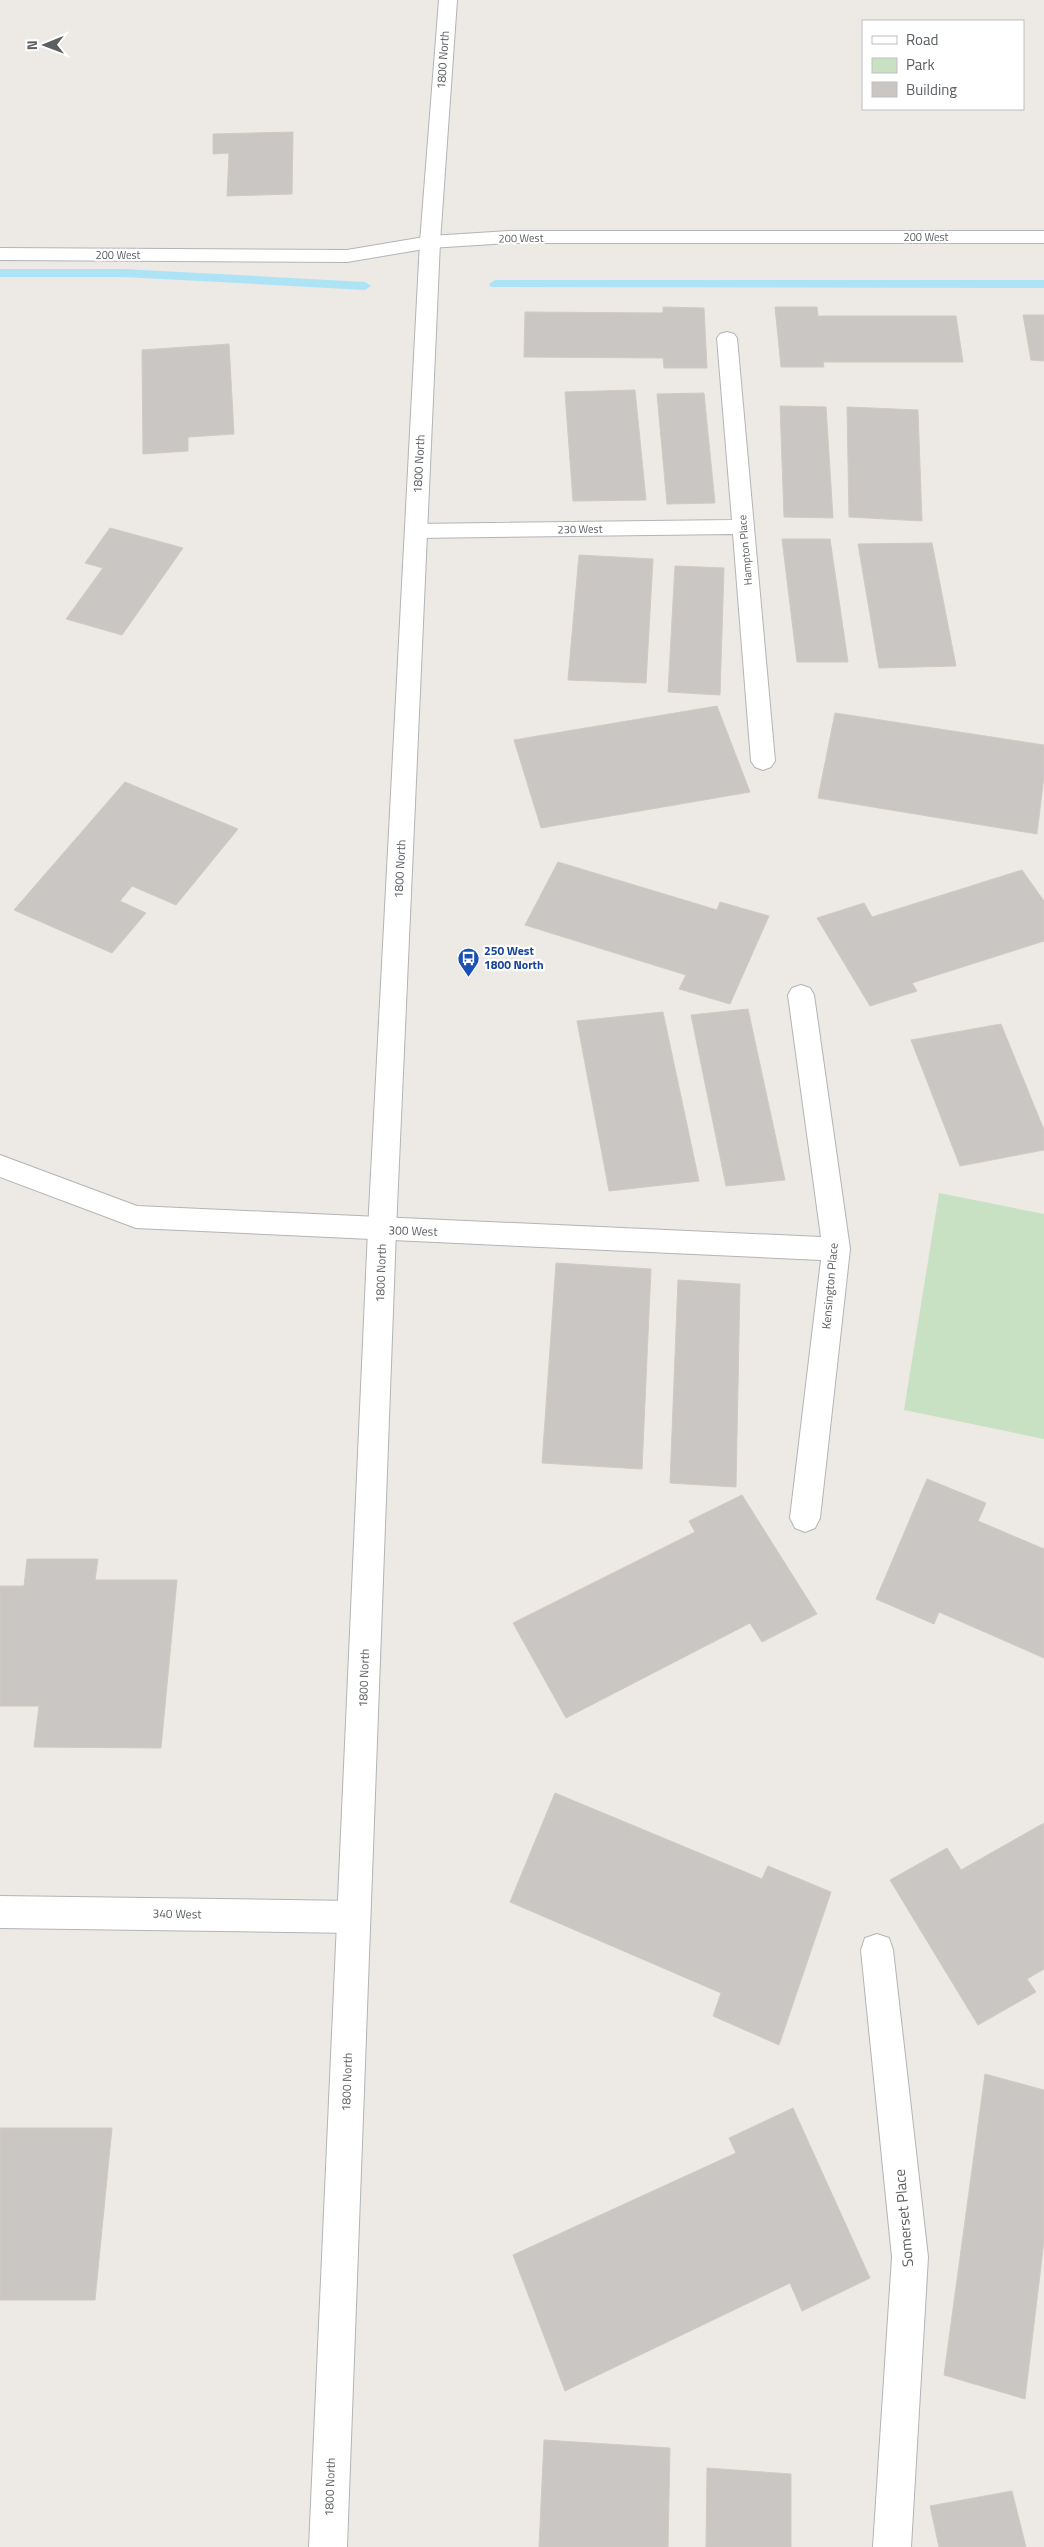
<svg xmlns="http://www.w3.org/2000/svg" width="1044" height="2547" viewBox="0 0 1044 2547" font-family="'Titillium Web',sans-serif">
<rect width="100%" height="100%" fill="#ede9e4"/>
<path fill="#c9e1c3" d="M939 1193 1044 1214V1439L904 1410Z"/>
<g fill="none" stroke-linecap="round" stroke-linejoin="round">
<g fill="#ace4f5" fill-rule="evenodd">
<path d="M0 269H124L365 282 371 286 365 290 124 277H0Z"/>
<path d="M495 280H1044V288L491 287 489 284Z"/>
</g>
</g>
<g fill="#cac6c3" stroke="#d1cac3">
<path d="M293 132 292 194 227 196 229 153 213 154V134Z"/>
<path d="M663 307 704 308 707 368H664L663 358 524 357 525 312 663 313Z"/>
<path d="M775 307H817L818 316H956L963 362H823L824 367H781Z"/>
<path d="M1023 315H1044V361L1031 360Z"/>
<path d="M229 344 234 434 188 437V451L143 454 142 350Z"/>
<path d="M635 390 646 500 573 501 565 392Z"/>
<path d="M704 393 715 503 667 504 657 394Z"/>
<path d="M780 406 826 407 833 518 784 517Z"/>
<path d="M847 407 918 410 922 521 849 517Z"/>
<path d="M110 528 183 548 122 635 66 619 103 568 85 563Z"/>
<path d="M782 539H830L848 662H797Z"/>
<path d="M932 543 956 666 879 668 858 544Z"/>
<path d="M579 555 653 559 646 683 568 680Z"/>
<path d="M675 566 724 568 720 695 668 692Z"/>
<path d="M717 706 750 792 541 828 514 740Z"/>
<path d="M835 713 1044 745V776L1037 834 818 798Z"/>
<path d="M125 782 238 829 176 905 132 886 120 901 146 913 112 953 14 910Z"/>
<path d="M558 862 717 910 720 902 769 916 730 1004 679 989 686 975 525 925Z"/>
<path d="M1022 870 1044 901V941L912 983 917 991 870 1006 817 918 864 903 872 917Z"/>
<path d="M748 1009 785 1180 726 1186 691 1015Z"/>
<path d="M663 1012 699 1181 609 1191 577 1021Z"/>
<path d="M1001 1024 1044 1130V1150L960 1166 911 1040Z"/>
<path d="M556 1263 651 1269 642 1469 542 1463Z"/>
<path d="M678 1280 740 1284 736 1487 670 1483Z"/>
<path d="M927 1479 986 1503 978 1521 1044 1549V1658L939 1612 934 1624 876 1599Z"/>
<path d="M742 1495 817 1614 762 1642 750 1623 566 1718 513 1623 695 1532 689 1521Z"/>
<path d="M27 1559H98L95 1580H177L161 1748 34 1747 39 1706H0V1586H24Z"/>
<path d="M555 1793 762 1879 768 1866 831 1892 779 2045 713 2016 721 1993 510 1902Z"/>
<path d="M1044 1823V1969L1027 1979 1036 1992 978 2025 890 1880 947 1848 961 1870Z"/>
<path d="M985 2074 1044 2090V2241L1025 2399 944 2375Z"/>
<path d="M793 2108 870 2278 802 2311 790 2283 565 2391 513 2255 736 2153 729 2138Z"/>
<path d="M0 2128H112L95 2300H0Z"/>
<path d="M544 2440 670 2448 668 2547H539Z"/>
<path d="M707 2468 791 2474V2547H706Z"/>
<path d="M1012 2491 1026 2547H939L930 2506Z"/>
</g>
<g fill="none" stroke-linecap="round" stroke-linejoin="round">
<defs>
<g id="minor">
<path d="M509 231H1044V243H509L430 248 347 262 0 260V248L347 250 430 236Z"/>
<path d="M727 332 734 334 737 338 775 761 771 767 763 770 755 767 751 761 733 534 416 538 408 536 405 531 408 526 416 524 732 520 717 338 720 334Z"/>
<path d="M801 985 810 988 814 995 850 1249 820 1518 815 1528 805 1532 795 1528 790 1518 821 1260 136 1228 0 1177V1155L137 1206 821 1237 788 995 792 988Z"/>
<path d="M0 1896 354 1901 366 1905 370 1917 366 1929 354 1933 0 1928Z"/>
<path d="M877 1934 889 1938 893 1950 928 2257 911 2547H873L892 2257 861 1950 865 1938Z"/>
</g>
<path id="tertiary" d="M439 0H457L440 242 396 1230 347 2547H309L368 1230 420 242Z"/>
</defs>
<use href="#minor" stroke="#b1b5b7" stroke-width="2"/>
<use href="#tertiary" stroke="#b1b5b7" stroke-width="2"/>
<use href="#minor" fill="#fff" fill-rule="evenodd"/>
<use href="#tertiary" fill="#fff" fill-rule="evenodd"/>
</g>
<defs>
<symbol id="bus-pin" viewBox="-11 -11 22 30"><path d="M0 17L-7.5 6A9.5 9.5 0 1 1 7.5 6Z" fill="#1a4fb4" stroke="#fff"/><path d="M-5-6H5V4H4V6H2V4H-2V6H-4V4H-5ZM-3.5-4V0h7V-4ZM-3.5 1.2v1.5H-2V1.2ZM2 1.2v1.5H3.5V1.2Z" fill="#fff"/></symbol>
</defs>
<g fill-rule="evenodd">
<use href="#bus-pin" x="456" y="946" width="25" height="34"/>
</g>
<g text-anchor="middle" stroke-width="4.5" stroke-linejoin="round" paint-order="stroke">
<g font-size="11" fill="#5c6063" stroke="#fff">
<text x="926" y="241">200 West</text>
<text transform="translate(521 238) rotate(-1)" y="4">200 West</text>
<text x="118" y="259">200 West</text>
<text transform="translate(580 529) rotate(-1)" y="4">230 West</text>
<text transform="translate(745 550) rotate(-95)" y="4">Hampton Place</text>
</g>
<g font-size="12" fill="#5c6063" stroke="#fff">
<text transform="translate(443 60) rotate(-86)" y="4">1800 North</text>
<text transform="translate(419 464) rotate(-87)" y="4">1800 North</text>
<text transform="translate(400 869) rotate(-87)" y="4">1800 North</text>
<text transform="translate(413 1231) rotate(2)" y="4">300 West</text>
<text transform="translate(381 1273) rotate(-88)" y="4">1800 North</text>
<text transform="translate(830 1286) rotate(-85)" y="4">Kensington Place</text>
<text transform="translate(364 1678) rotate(-88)" y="4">1800 North</text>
<text transform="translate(177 1914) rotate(1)" y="4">340 West</text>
<text transform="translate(347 2082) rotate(-88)" y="4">1800 North</text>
<text transform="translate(330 2487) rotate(-88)" y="4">1800 North</text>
</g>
<g font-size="12" font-weight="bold" fill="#164399" stroke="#fff" text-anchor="start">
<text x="484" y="955">250 West<tspan x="484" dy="14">1800 North</tspan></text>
</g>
<g font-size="15" fill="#5c6063" stroke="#fff">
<text transform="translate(904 2218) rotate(-95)" y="5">Somerset Place</text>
</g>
</g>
<rect x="862" y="20" width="162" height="90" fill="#ffffff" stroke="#bebfc1"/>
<rect x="872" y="36" width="25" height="8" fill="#ffffff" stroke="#bebfc1"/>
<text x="906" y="45" font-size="15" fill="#5c6063">Road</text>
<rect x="872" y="58" width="25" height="15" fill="#c9e1c3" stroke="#bebfc1"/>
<text x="906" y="70" font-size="15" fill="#5c6063">Park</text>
<rect x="872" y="82" width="25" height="15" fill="#cac6c3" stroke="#bebfc1"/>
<text x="906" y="95" font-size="15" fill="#5c6063">Building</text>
<g transform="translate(45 45) rotate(269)" stroke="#ffffff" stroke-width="4" paint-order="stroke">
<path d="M0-4L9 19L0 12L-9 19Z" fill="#5c6063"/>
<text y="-8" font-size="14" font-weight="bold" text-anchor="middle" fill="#5c6063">N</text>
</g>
</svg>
